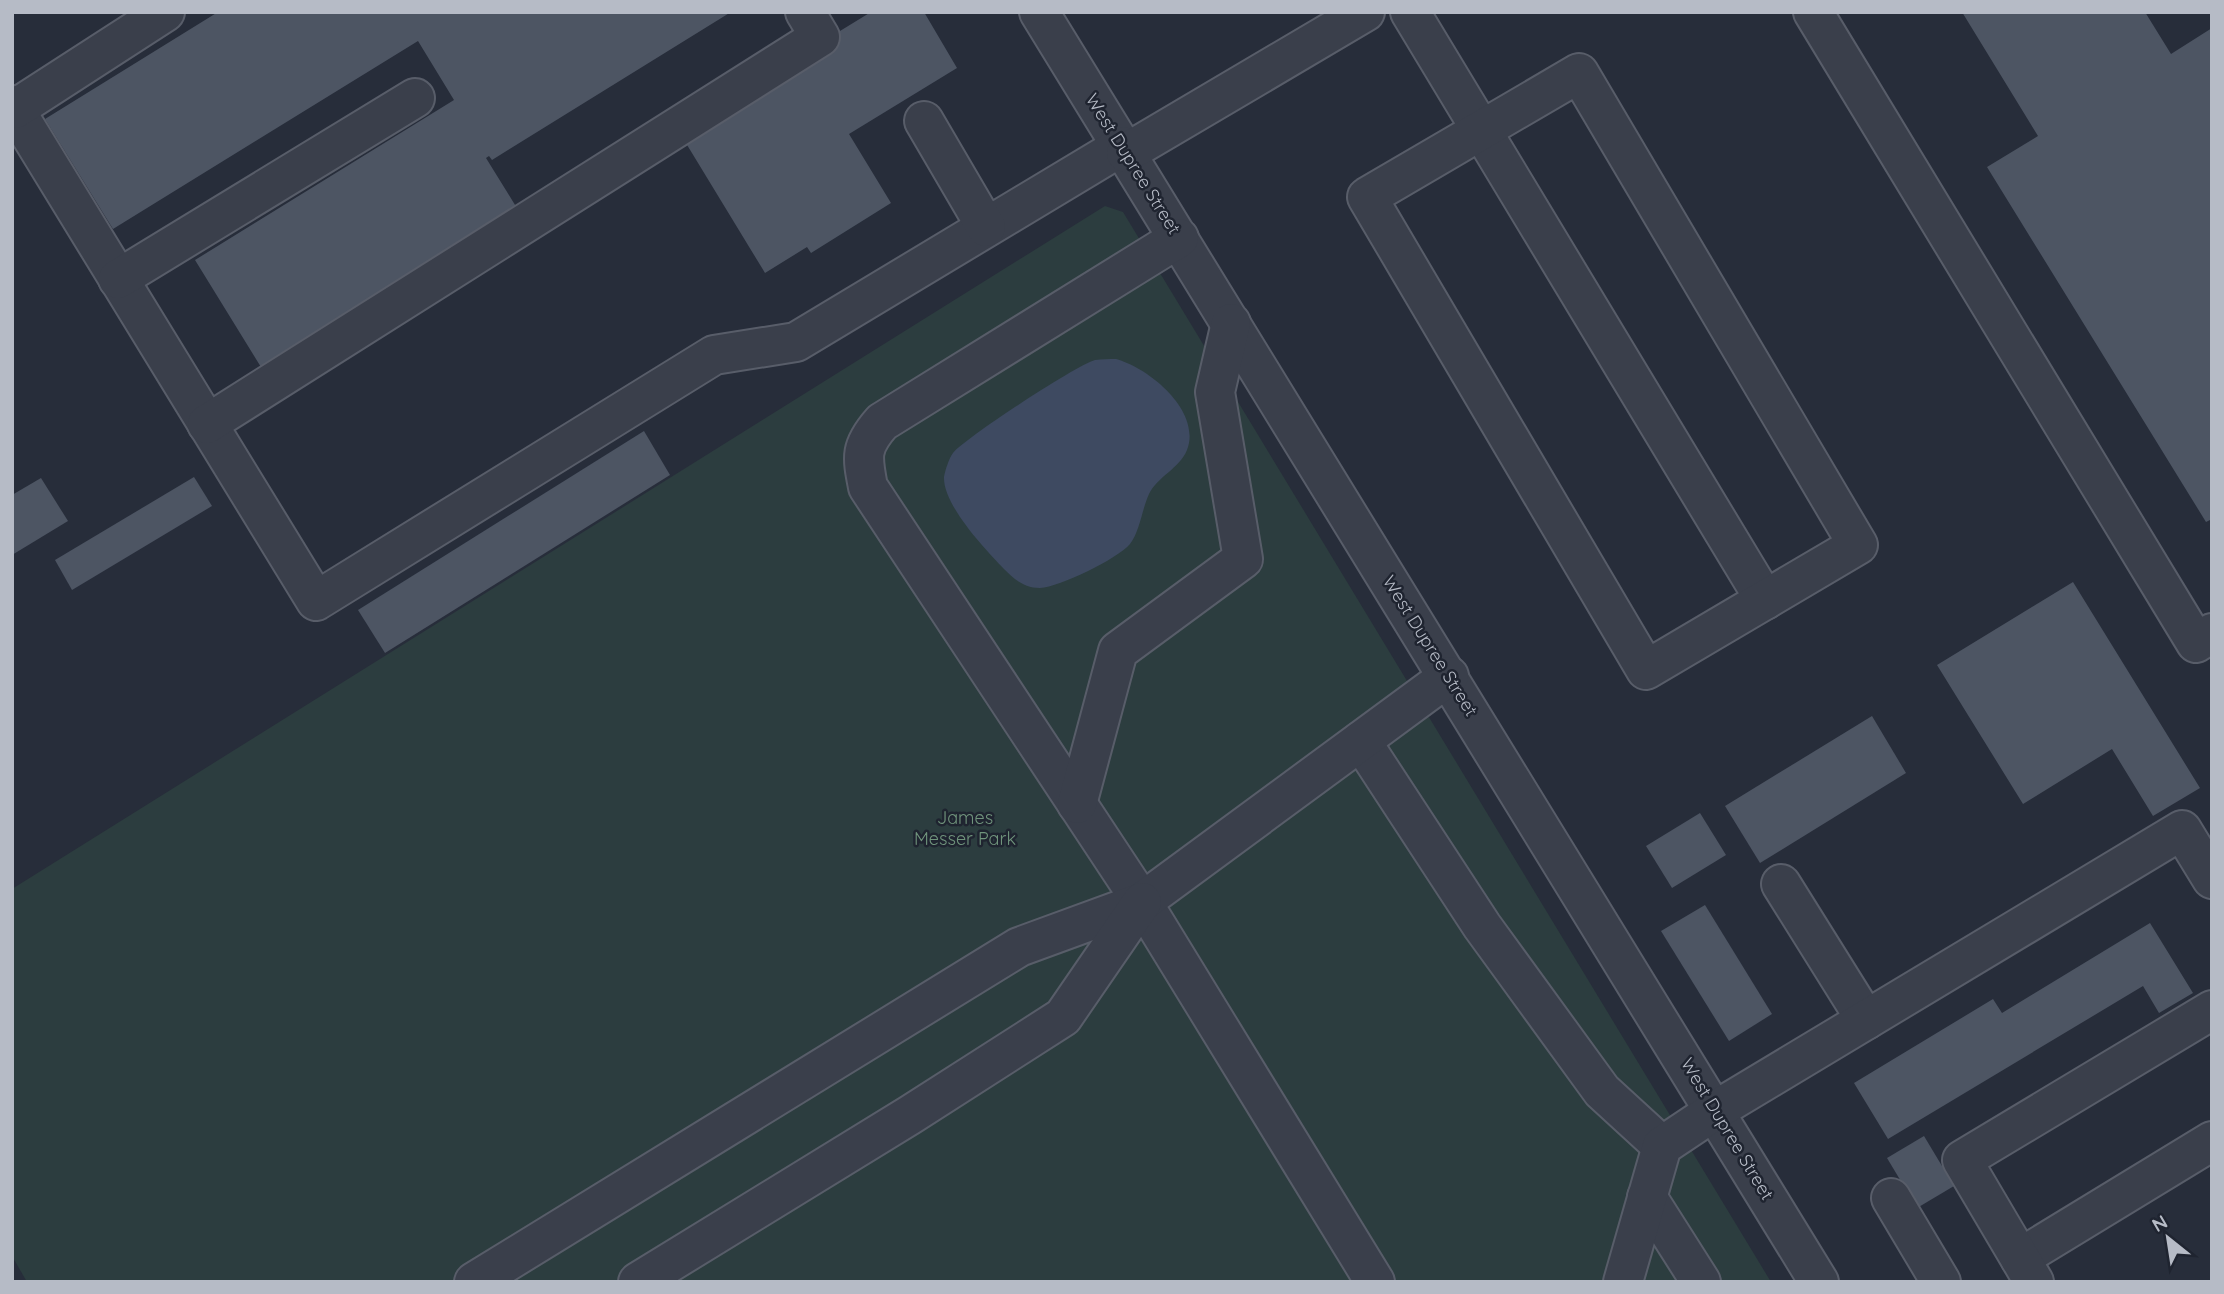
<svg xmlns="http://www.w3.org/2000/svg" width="2224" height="1294" viewBox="0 0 2224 1294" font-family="Quicksand,sans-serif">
<rect width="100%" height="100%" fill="#272d3a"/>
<path fill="#2c3d3f" d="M1105 206 1123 212 1771 1282H27L12 1256V889Z"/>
<path fill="#3e4a61" d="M1116 359C1149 368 1202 411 1187 450 1180 468 1157 477 1149 494 1142 509 1140 531 1130 544 1117 559 1060 587 1040 588 1024 588 1014 579 1004 569 985 549 943 505 944 477 945 471 949 458 953 453 965 438 1078 364 1095 360 1102 359 1110 359 1116 359Z"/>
<g fill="#4d5563">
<path d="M218 12H731L492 160 489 156 486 158 520 213 264 372 195 260 454 100 418 41 113 229 45 119Z"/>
<path d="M871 12H924L957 68 849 134 891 203 811 253 807 247 765 273 681 135 719 105Z"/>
<path d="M1962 12H2145L2171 54 2212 28V519L2206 522 1987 167 2038 136Z"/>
<path d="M644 431 670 475 385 653 358 610Z"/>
<path d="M194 477 212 506 72 590 55 560Z"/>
<path d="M41 478 68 521 12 555V495Z"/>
<path d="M2073 582 2200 788 2153 816 2112 749 2023 804 1937 665Z"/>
<path d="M1872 716 1906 773 1760 863 1725 806Z"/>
<path d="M1700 813 1726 855 1672 888 1646 846Z"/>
<path d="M1705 905 1772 1014 1729 1041 1661 931Z"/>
<path d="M2150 923 2193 993 2159 1013 2143 986 1888 1139 1854 1083 1993 999 2002 1013Z"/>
<path d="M1924 1136 1954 1186 1917 1208 1887 1158Z"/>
</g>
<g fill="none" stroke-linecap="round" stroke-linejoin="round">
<defs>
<g id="minor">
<path d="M1039 12 1819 1282"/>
<path d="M1410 12 1765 600"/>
<path d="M1813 12 2196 643 2212 633"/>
<path d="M1579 73 1858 545 1646 670 1367 197Z"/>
<path d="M12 105 316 601 714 355 796 342 1122 146"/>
<path d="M15 109 165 12"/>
<path d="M924 121 986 227"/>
<path d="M1126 153 1365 12"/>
<path d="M1179 238 882 422C860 447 862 456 868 487L1142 902 1375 1282"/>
<path d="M118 279 415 98"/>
<path d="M207 424 820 37 805 12"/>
<path d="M1361 741 1482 926 1602 1091 1662 1146"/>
<path d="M1077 804 1118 651 1243 559 1215 392 1231 323"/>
<path d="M1781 884 1866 1020"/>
<path d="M1647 1197 1701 1282"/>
<path d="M1891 1198 1941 1282"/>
<path d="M2020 1258 2212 1141"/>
<path d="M474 1282 1019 947 1142 902 1449 676"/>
<path d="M638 1282 910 1115 1063 1017 1142 902"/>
<path d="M1623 1282 1662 1146 1716 1110 2182 830 2212 879"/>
<path d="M2034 1282 1962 1160 2212 1010"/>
</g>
</defs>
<use href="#minor" stroke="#585d69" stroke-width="42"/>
<use href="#minor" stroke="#3a3f4b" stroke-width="38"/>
</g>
<g text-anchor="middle" stroke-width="5" stroke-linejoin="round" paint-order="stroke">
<g font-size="18" fill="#b6bbc6" stroke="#1f2430">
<text transform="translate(1133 164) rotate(58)" y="6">West Dupree Street</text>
<text transform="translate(1430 646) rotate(58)" y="6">West Dupree Street</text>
<text transform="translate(1727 1129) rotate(59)" y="6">West Dupree Street</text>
</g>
<g font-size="18" fill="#70947c" stroke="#1f2430">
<text x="965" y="824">James<tspan x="965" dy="21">Messer Park</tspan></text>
</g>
</g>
<rect width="2224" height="1294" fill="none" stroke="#b6bbc6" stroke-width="28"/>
<g transform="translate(2168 1238) rotate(330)" stroke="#1f2430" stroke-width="5" paint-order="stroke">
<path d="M0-5L12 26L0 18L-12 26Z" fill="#b6bbc6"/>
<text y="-10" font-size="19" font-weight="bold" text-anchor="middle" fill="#b6bbc6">N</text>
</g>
</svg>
